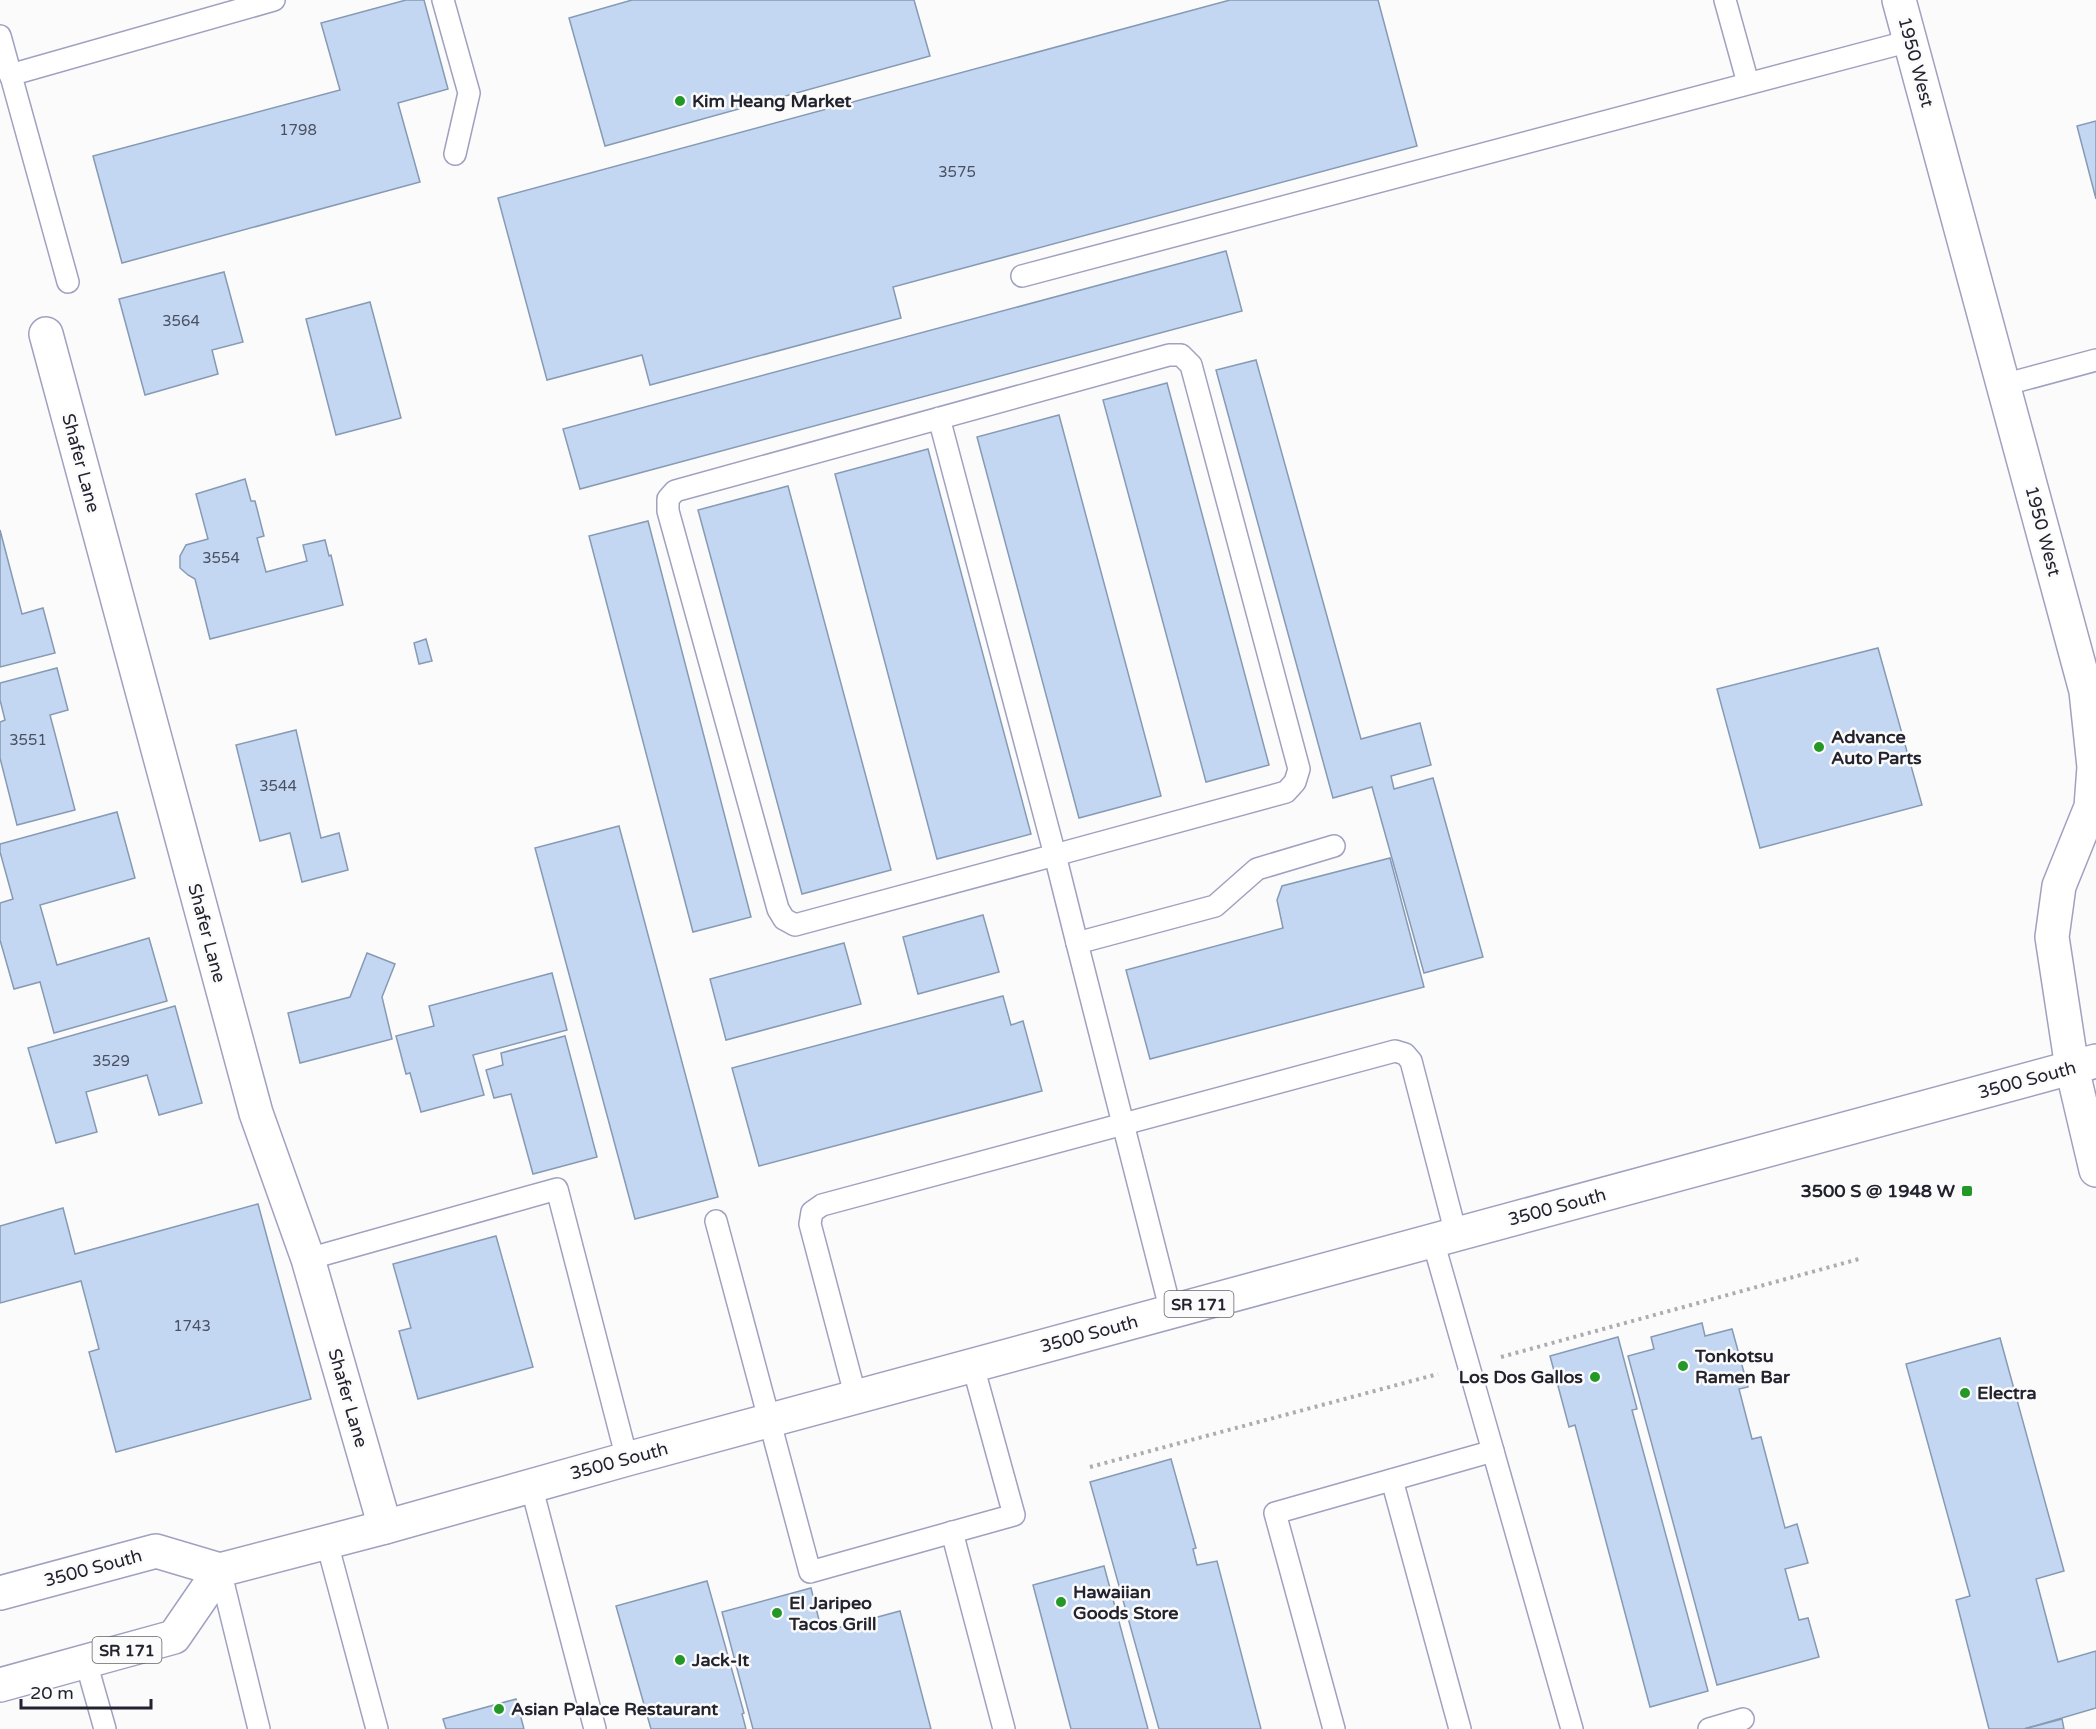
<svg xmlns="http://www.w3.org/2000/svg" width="2096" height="1729" viewBox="0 0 2096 1729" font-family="'Varela Round',sans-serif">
<rect width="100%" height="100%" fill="#fbfbfb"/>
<g fill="#c3d7f3" stroke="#879ab4" stroke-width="1.5">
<path d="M406 0H424L448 89 398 103 420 182 122 263 93 156 340 90 321 23Z"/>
<path d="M632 0H914L930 56 605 146 569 18Z"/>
<path d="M1230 0H1378L1417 146 893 287 901 318 650 385 642 355 547 380 498 198Z"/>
<path d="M2096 121V199L2077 126Z"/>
<path d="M1226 251 1242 311 580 489 563 429Z"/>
<path d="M224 272 243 342 212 350 218 374 145 395 119 299Z"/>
<path d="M370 302 401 418 336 435 306 319Z"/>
<path d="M1256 360 1361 739 1420 723 1431 765 1391 776 1394 789 1433 778 1483 957 1424 973 1372 787 1333 798 1216 370Z"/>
<path d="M1167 383 1269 765 1206 782 1103 400Z"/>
<path d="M1059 415 1161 796 1079 818 977 437Z"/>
<path d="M928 449 1031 834 937 859 835 474Z"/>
<path d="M245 479 251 501H255L264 536 257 538 266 572 307 561 303 545 325 540 329 556 331 555 343 605 210 639 195 579 188 575 180 568V556L186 545 208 539 196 494Z"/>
<path d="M788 486 891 870 802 894 698 510Z"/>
<path d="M648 521 751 917 693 932 589 536Z"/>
<path d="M0 530 22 614 43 608 55 653 0 667Z"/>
<path d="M426 639 432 661 419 664 414 643Z"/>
<path d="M1878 648 1922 805 1760 848 1717 689Z"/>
<path d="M57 668 68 710 50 715 75 810 17 825 0 758V722L5 720 0 700V683Z"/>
<path d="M296 730 321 838 339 833 348 870 302 882 290 833 260 841 236 745Z"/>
<path d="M117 812 135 878 40 905 57 965 149 938 167 1001 54 1033 40 982 14 989 0 940V903L13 899 0 852V844Z"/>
<path d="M619 826 718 1197 635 1219 535 848Z"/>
<path d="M1390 858 1424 987 1150 1059 1126 970 1283 928 1277 900 1282 886Z"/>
<path d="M983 915 999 972 918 994 903 937Z"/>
<path d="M844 943 861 1004 726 1040 710 979Z"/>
<path d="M367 953 395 964 382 997 392 1039 300 1063 288 1013 350 997Z"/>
<path d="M552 973 567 1030 473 1055 484 1095 421 1112 410 1073 406 1074 396 1036 434 1026 429 1006Z"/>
<path d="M1003 996 1011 1025 1023 1021 1042 1091 759 1166 732 1068Z"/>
<path d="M175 1006 202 1103 159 1115 147 1075 86 1092 97 1132 56 1143 28 1048Z"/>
<path d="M565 1036 597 1157 533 1174 511 1094 494 1098 486 1070 503 1065 501 1053Z"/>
<path d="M258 1204 311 1399 116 1452 89 1352 99 1349 81 1281 0 1303V1226L63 1208 75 1254Z"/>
<path d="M496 1236 533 1367 418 1399 399 1331 411 1328 393 1264Z"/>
<path d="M1702 1323 1705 1336 1732 1329 1748 1387 1739 1389 1752 1439 1761 1437 1785 1528 1797 1524 1808 1563 1785 1569 1799 1620 1808 1618 1819 1657 1717 1685 1628 1356 1654 1349 1651 1337Z"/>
<path d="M1618 1337 1637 1409 1632 1410 1708 1691 1650 1707 1575 1425 1569 1427 1550 1356Z"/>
<path d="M2000 1338 2064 1571 2036 1579 2058 1662 2096 1651V1708L2024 1729H1989L1956 1600 1970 1596 1906 1364Z"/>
<path d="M1171 1459 1196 1548 1193 1549 1197 1565 1217 1561 1261 1729H1159L1090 1482Z"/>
<path d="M1104 1566 1148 1729H1071L1033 1585Z"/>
<path d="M707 1581 744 1713 742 1714 746 1729H651L616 1606Z"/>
<path d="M811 1588 822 1632 900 1611 931 1729H753L722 1612Z"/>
<path d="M516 1699 524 1729H446L443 1719Z"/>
<path d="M2062 1719 2064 1729H2024Z"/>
</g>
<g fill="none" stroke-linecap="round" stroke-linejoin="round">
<defs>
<g id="service">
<path d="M443 0 469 93 455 154"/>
<path d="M1725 0 1748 83"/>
<path d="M0 36 68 282"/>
<path d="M10 75 274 0"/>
<path d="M1022 276 1910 41"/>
<path d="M2003 385 2096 360"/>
<path d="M939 418 1055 855 1286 792 1295 782 1299 769 1191 365 1181 355H1169L675 491 668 499V511L778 909 784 919 795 925 1055 855 1077 943"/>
<path d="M716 1221 810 1572 1014 1515 973 1366"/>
<path d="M308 1259 557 1189 627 1459"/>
<path d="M1171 1312 1077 943 1215 906 1257 869 1334 846"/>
<path d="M856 1398 810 1224 812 1212 822 1205 1395 1051 1405 1054 1411 1061 1456 1234"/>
<path d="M1493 1451 1572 1729"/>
<path d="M1392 1480 1460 1729"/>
<path d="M531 1485 595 1729"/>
<path d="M952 1532 1004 1729"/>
<path d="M327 1543 377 1729"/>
<path d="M220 1570 259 1729"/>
<path d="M86 1662 105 1729"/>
<path d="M1334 1729 1275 1513 1493 1451 1433 1241"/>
<path d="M1709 1729 1743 1719"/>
</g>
<g id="minor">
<path d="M46 334 256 1113 308 1259 385 1527"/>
<path d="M2072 1068 2096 1170"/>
</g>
<path id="tertiary" d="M1899 0 2086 691 2094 767 2091 807 2059 886 2052 937 2072 1068"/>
<g id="primary">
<path d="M0 1593 156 1551 220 1570 385 1527 627 1459 2096 1061"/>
<path d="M0 1685 174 1637 220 1570"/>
</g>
</defs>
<use href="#service" stroke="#a0a1c0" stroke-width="24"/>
<use href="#minor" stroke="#a0a1c0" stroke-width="36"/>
<use href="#tertiary" stroke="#a0a1c0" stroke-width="36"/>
<use href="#primary" stroke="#a0a1c0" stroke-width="36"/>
<g stroke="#adadb1" stroke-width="4" stroke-dasharray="3 4.5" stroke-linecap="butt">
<path d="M1501 1357 1859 1259"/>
<path d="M1090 1467 1438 1374"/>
</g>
<use href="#service" stroke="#fff" stroke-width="21"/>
<use href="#minor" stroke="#fff" stroke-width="33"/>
<use href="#tertiary" stroke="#fff" stroke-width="33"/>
<use href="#primary" stroke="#fff" stroke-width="33"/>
</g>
<g fill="#249827" stroke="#fbfbfb" stroke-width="2">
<circle cx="680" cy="101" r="6"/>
<circle cx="1819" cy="747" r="6"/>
<rect x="1961" y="1185" width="12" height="12" rx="3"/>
<circle cx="1683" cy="1366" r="6"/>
<circle cx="1595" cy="1377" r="6"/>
<circle cx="1965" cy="1393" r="6"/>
<circle cx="1061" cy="1602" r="6"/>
<circle cx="777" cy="1613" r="6"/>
<circle cx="680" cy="1660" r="6"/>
<circle cx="499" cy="1709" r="6"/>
</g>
<g text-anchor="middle" stroke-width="5" stroke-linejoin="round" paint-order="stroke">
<g font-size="15" fill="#4b5060">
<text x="298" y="135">1798</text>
<text x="957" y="177">3575</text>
<text x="181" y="326">3564</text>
<text x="221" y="563">3554</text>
<text x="28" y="745">3551</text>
<text x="278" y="791">3544</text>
<text x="111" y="1066">3529</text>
<text x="192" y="1331">1743</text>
</g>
<g fill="#fbfbfb" stroke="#64646c" stroke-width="1.5">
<rect x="1164.5" y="1291" width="69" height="26" rx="4.5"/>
<rect x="92.5" y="1637" width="69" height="26" rx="4.5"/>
</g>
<g font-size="16" font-weight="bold" fill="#23232f">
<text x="1199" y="1310">SR 171</text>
<text x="127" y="1656">SR 171</text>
</g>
<g font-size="18" fill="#23232f" stroke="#fbfbfb">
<text transform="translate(1916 62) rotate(75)" y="6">1950 West</text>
<text transform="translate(81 463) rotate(75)" y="6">Shafer Lane</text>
<text transform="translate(2043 531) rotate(75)" y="6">1950 West</text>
<text transform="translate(207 933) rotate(75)" y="6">Shafer Lane</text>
<text transform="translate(2027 1080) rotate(-15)" y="6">3500 South</text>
<text transform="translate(1557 1207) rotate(-15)" y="6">3500 South</text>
<text transform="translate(1089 1334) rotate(-15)" y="6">3500 South</text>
<text transform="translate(348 1398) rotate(74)" y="6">Shafer Lane</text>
<text transform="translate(619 1461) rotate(-15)" y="6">3500 South</text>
<text transform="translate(93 1568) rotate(-15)" y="6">3500 South</text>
</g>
<g font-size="18" font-weight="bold" fill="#23232f" stroke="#fbfbfb" text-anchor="start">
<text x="692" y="107">Kim Heang Market</text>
<text x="1831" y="743">Advance<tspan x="1831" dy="21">Auto Parts</tspan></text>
<text x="1955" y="1197" text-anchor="end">3500 S @ 1948 W</text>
<text x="1695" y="1362">Tonkotsu<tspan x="1695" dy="21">Ramen Bar</tspan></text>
<text x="1583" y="1383" text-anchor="end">Los Dos Gallos</text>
<text x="1977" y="1399">Electra</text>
<text x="1073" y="1598">Hawaiian<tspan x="1073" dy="21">Goods Store</tspan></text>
<text x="789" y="1609">El Jaripeo<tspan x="789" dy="21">Tacos Grill</tspan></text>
<text x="692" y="1666">Jack-It</text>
<text x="511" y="1715">Asian Palace Restaurant</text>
</g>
</g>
<path d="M21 1699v9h130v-9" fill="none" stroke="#23232f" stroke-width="3"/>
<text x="30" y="1699" font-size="18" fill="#23232f" stroke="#fbfbfb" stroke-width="4.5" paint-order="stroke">20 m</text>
</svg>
